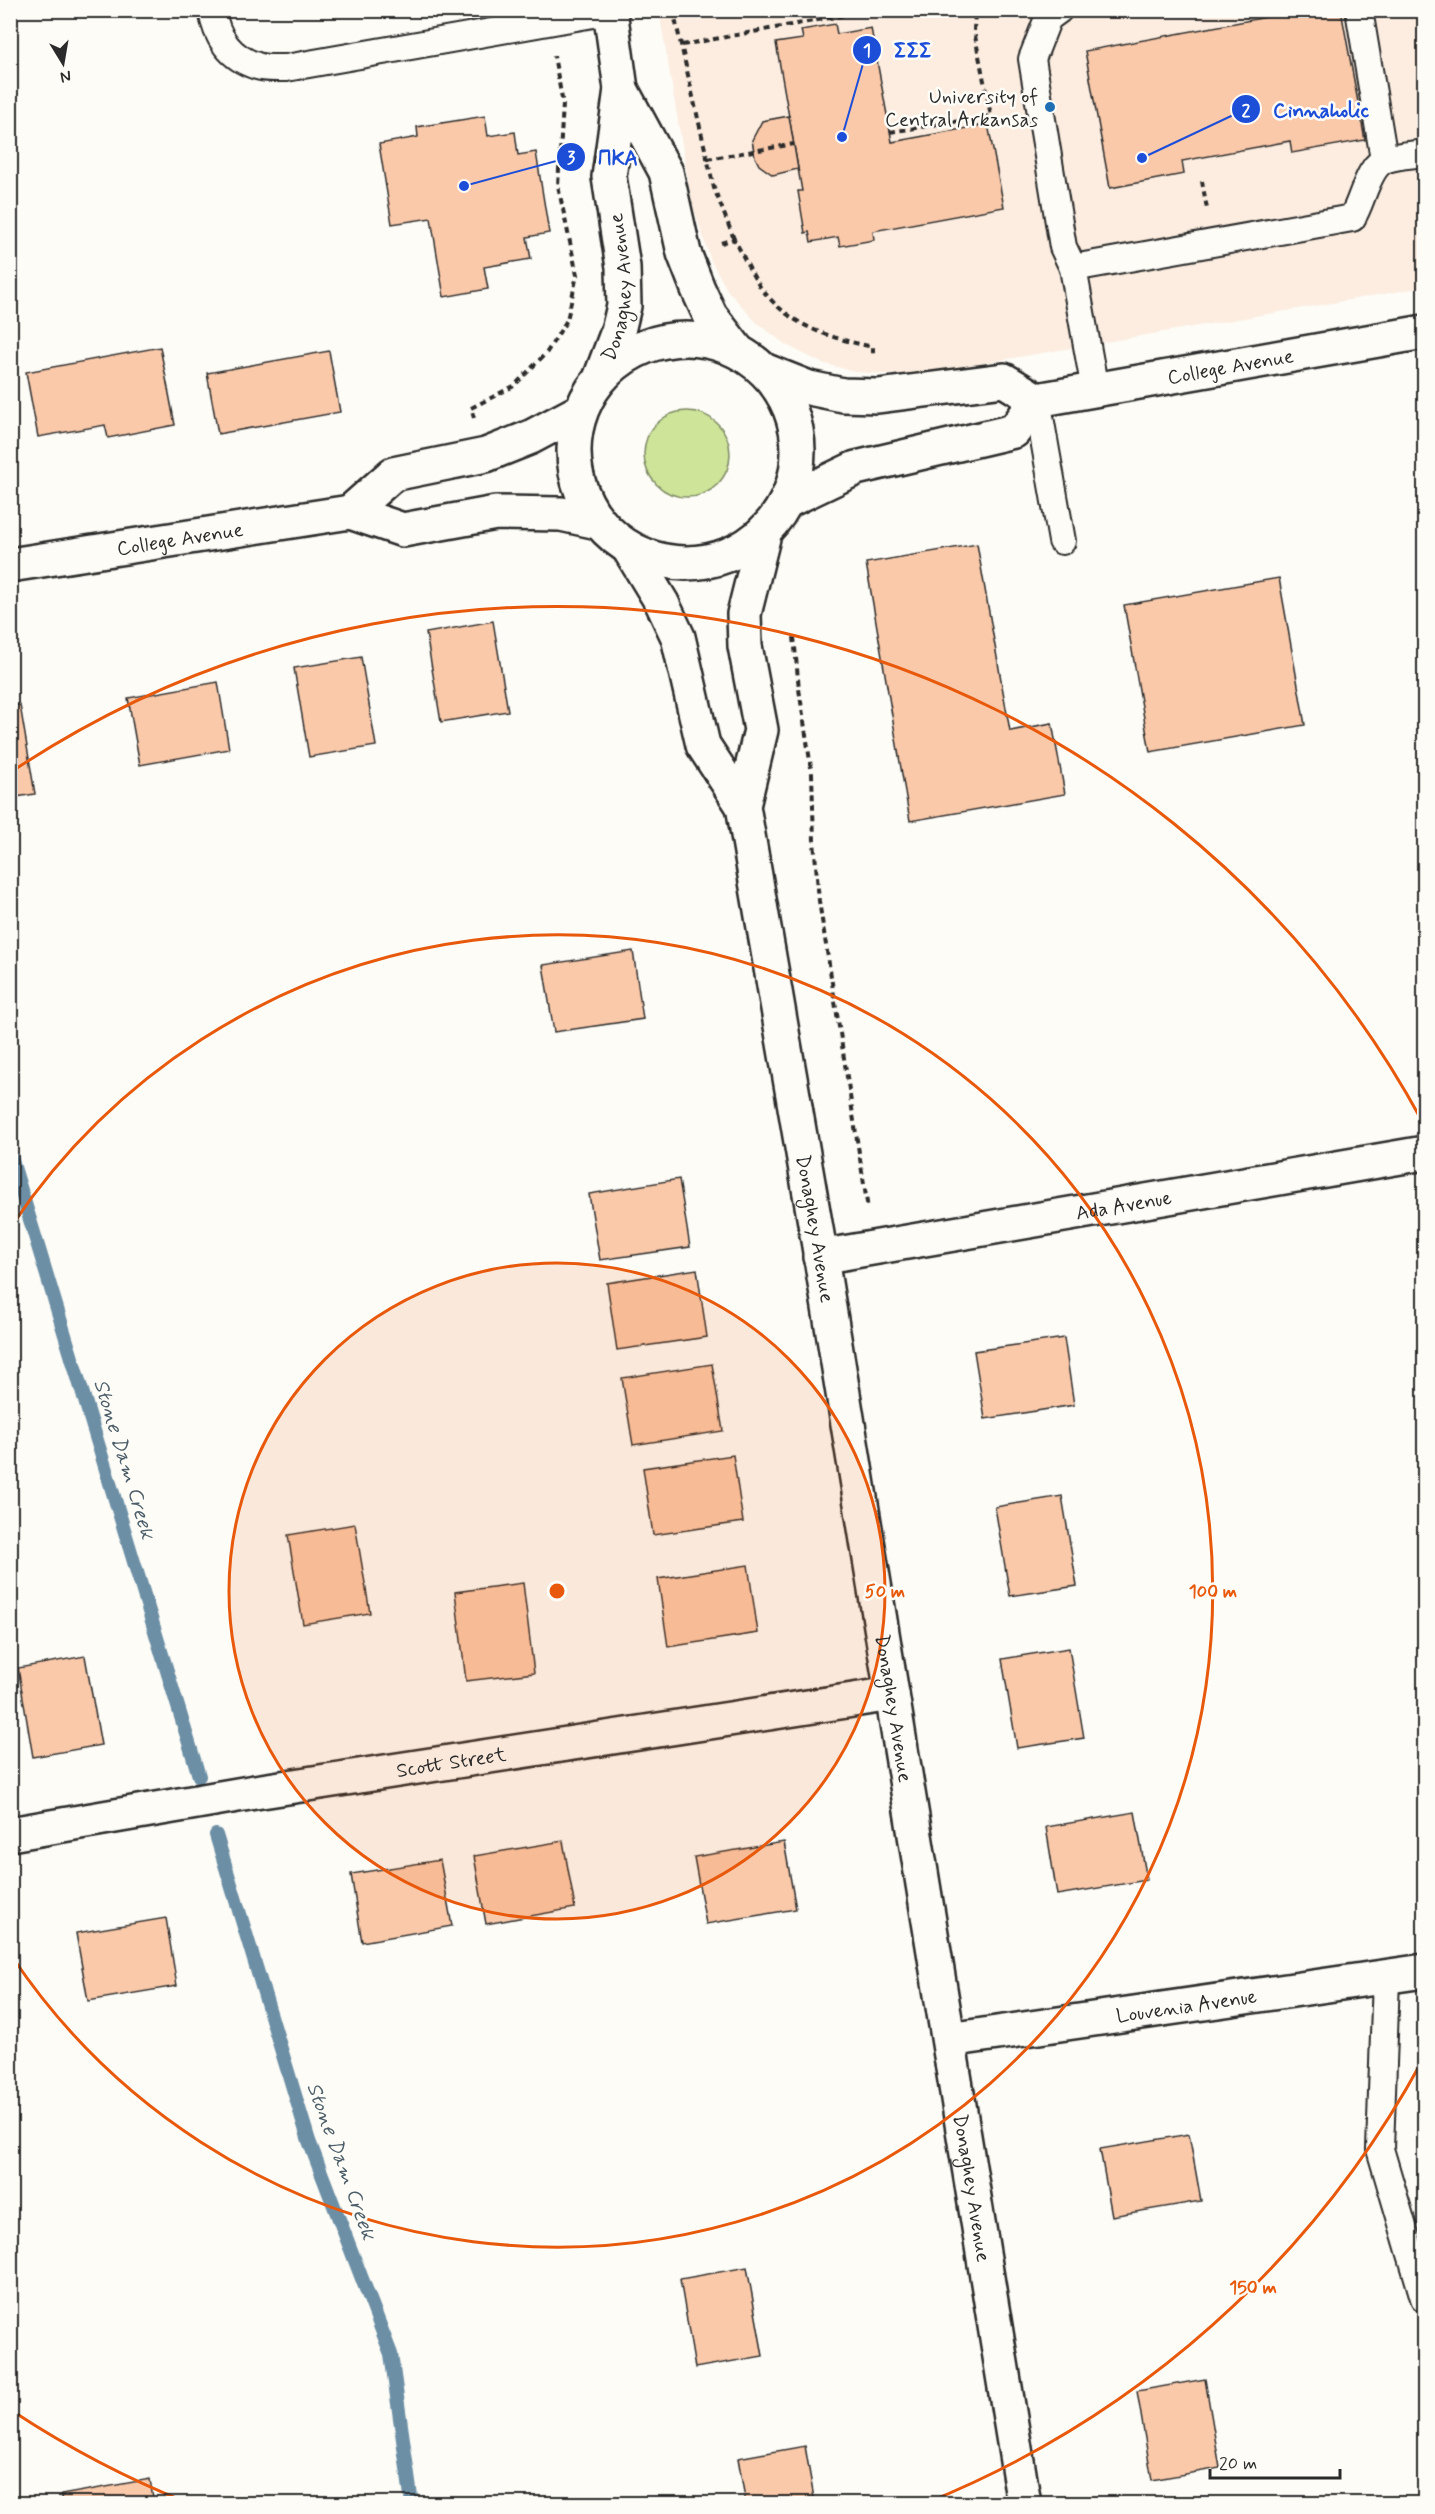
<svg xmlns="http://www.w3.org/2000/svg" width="1435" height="2514" viewBox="0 0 1435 2514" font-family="Mynerve,sans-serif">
<rect width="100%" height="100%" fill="#fdfcf7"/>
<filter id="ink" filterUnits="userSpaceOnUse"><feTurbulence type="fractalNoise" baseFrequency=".0167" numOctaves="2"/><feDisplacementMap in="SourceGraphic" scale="12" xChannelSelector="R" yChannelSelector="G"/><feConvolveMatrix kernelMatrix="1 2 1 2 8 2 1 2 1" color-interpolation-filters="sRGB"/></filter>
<g filter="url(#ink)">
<path fill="#fcede0" d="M659 11H1424V287L910 376 856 372 822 363 786 345 756 322 728 291 711 261 692 203Z"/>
<circle fill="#cde499" stroke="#7c8862" stroke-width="1.5" cx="687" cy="454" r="43"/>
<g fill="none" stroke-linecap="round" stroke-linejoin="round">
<g stroke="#6c8fa5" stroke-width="14">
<path d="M10 1154 199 1776"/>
<path d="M216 1835 309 2141 391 2354 412 2504"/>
</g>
</g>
<g fill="#fac9aa" stroke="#2b2b2b" stroke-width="1.5">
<path d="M1305 10H1341L1365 140 1292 153 1290 141 1182 161 1184 174 1110 188 1085 51Z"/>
<path d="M835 24 837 34 871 28 892 142 988 124 1004 207 873 231 874 240 840 246 838 237 811 242 809 232 805 233 798 191H802L776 43 803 39 801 30Z"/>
<path d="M485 116 488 136 515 132 518 155 536 152 549 233 527 237 531 259 484 267 488 289 444 297 431 218 392 224 379 144 418 137 417 127Z"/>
<path d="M789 116 798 169 773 175 759 165 755 157 752 140 762 121Z"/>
<path d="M160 347 175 425 108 438 105 425 38 437 26 372Z"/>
<path d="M329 351 340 412 218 434 207 373Z"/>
<path d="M977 544 1010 731 1052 723 1065 794 910 821 866 563Z"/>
<path d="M1279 578 1305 725 1150 752 1124 605Z"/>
<path d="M493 621 508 711 441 722 426 633Z"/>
<path d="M361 657 376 746 309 757 294 668Z"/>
<path d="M218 682 229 749 140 765 128 698Z"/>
<path d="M20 705 35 794 10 798V706Z"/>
<path d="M633 951 643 1019 554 1032 543 965Z"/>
<path d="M679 1179 690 1247 600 1260 589 1194Z"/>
<path d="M697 1269 707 1337 617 1350 607 1283Z"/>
<path d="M1064 1338 1074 1405 985 1419 974 1351Z"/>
<path d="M712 1364 723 1431 633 1445 622 1378Z"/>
<path d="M733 1455 743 1522 653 1535 643 1468Z"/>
<path d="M1062 1496 1077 1586 1010 1596 995 1507Z"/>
<path d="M355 1524 370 1613 303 1624 288 1535Z"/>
<path d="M748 1565 758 1633 668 1647 658 1579Z"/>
<path d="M523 1583 534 1673 466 1681 455 1592Z"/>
<path d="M1069 1648 1084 1738 1017 1748 1002 1659Z"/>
<path d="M85 1656 101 1745 33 1757 18 1668Z"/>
<path d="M1135 1812 1147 1880 1057 1895 1046 1827Z"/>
<path d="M563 1841 575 1908 486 1924 474 1856Z"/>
<path d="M784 1842 796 1909 706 1924 694 1857Z"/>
<path d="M440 1860 452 1926 362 1942 351 1874Z"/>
<path d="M166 1918 177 1986 88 2001 76 1933Z"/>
<path d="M1189 2134 1201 2201 1112 2216 1100 2149Z"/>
<path d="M747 2267 763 2356 695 2368 680 2279Z"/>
<path d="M1205 2379 1220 2468 1152 2480 1137 2391Z"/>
<path d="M10 2404 16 2439 10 2440Z"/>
<path d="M805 2446 815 2504H746L738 2458Z"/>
<path d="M150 2479 154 2504H62L61 2495Z"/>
</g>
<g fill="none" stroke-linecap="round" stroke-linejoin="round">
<defs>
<g id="lane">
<path d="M212 10C216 37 230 58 257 66 266 69 277 68 286 68L610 11"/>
<path d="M1059 10 1048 18 1032 59 1063 247 1073 268"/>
<path d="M1359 10 1384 159"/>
<path d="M1095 390 1073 268 1352 218C1363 201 1368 164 1387 159 1399 155 1412 155 1424 153"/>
<path d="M1037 400 1062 541"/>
<path d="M1386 1978 1380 2149 1424 2298"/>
</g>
<g id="street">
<path id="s1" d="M820 1257 1424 1153"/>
<path id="s2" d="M10 1834 255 1792 892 1694"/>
<path id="s3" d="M949 2040 1424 1971"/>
</g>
<g id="secondary">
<path d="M621 89 666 172 684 253 698 289 710 315 737 350"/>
<circle cx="686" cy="451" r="112"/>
<path id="s4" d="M766 371 809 388 843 395 878 396 1004 380 1037 400 1424 332"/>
<path id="s5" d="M601 376 618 331 624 306 623 267 609 177 621 89 610 10"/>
<path d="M787 501 856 468 1014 431 1037 400"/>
<path d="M350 512 393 474 486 455 531 437 580 411"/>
<path id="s6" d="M765 530 744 614 745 646 761 730 743 806 819 1246 1024 2504"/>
<path d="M628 547 662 603 678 637 703 745 743 806"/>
<path id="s7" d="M10 565 350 512 403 530 496 513 561 514 598 522"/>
</g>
</defs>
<use href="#lane" stroke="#2b2b2b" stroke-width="30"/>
<use href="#street" stroke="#2b2b2b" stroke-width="38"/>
<use href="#secondary" stroke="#2b2b2b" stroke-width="38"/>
<g stroke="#2b2b2b" stroke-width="4" stroke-dasharray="6 4.5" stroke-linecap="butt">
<path d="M673 10 714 188 734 239"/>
<path d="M682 45 873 10"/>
<path d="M890 132 991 116 974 31 975 10"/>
<path d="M707 159 794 144"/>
<path d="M1202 181 1207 209"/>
<path d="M721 243 734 239C743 254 750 273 761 288 791 327 827 337 873 347V356"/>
<path d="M474 418 471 408 514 386 547 352 567 320 577 275 558 186 563 104 554 56"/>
<path d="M794 637 799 689 812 774 814 841 819 901 868 1209"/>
</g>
<use href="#lane" stroke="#fdfcf7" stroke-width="26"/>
<use href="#street" stroke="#fdfcf7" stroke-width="33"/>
<use href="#secondary" stroke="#fdfcf7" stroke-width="33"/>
</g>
</g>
<circle cx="557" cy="1591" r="328" fill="#e8590c" fill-opacity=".12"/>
<g fill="none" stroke="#e8590c" stroke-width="3">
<circle cx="557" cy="1591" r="328"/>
<path d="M13 1224A656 656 0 1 1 13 1958"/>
<path d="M1422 2061A984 984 0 0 1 926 2503M188 2503A984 984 0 0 1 14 2412M14 770A984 984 0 0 1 1422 1121"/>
</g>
<circle fill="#1f6fb2" stroke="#fdfcf7" stroke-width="2" cx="1050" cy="107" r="6"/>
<g text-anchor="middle" stroke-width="5" stroke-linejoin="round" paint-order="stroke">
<g font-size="20" fill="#2b2b2b" stroke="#fdfcf7" text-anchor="end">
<text x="1038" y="103">University of<tspan x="1038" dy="23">Central Arkansas</tspan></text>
</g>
<g font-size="20" fill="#2b2b2b" stroke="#fdfcf7">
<text dy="7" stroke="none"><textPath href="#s5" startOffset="92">Donaghey Avenue</textPath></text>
<text dy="7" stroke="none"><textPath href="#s4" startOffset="478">College Avenue</textPath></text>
<text dy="7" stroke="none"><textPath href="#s7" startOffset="172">College Avenue</textPath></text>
<text dy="7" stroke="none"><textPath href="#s1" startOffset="308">Ada Avenue</textPath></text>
<text dy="7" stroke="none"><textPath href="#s6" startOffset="711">Donaghey Avenue</textPath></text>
<text dy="7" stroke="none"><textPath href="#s6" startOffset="1197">Donaghey Avenue</textPath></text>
<text dy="7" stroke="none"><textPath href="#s2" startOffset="447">Scott Street</textPath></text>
<text dy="7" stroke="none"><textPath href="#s3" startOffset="240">Louvenia Avenue</textPath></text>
<text dy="7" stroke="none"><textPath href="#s6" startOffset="1683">Donaghey Avenue</textPath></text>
</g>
<g font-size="21" font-style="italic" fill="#4b5d68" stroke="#fdfcf7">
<text transform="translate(125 1459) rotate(73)" y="7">Stone Dam Creek</text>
<text transform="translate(342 2161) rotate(70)" y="7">Stone Dam Creek</text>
</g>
</g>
<circle cx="557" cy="1591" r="9" fill="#e8590c" stroke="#fdfcf7" stroke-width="3"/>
<g font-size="18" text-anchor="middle" font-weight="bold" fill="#e8590c" stroke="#fdfcf7" stroke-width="5" stroke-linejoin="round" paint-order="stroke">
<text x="885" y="1597">50 m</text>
<text x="1213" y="1597">100 m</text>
<text x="1253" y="2293">150 m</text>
</g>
<path fill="none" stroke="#1d4ed8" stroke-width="2" d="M842 137L867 50M1142 158L1246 109M464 186L571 157"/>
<g fill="#1d4ed8" stroke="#fdfcf7" stroke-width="2">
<circle cx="842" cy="137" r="6"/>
<circle cx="1142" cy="158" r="6"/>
<circle cx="464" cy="186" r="6"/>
<circle cx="867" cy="50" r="15"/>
<circle cx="1246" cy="109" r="15"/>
<circle cx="571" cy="157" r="15"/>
</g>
<g font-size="18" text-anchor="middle" font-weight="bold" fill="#fff">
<text x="867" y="56">1</text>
<text x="1246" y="116">2</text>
<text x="571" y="163">3</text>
</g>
<g font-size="21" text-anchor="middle" font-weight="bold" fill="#1d4ed8" stroke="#fdfcf7" stroke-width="5" stroke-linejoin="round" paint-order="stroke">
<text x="913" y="57">ΣΣΣ</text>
<text x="1321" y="117">Cinnaholic</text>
<text x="618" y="165">ΠΚΑ</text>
</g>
<rect width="1435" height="2514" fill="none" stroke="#fdfcf7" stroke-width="36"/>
<rect x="18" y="18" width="1399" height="2478" fill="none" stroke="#2b2b2b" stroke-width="2" filter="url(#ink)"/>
<g transform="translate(63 63) rotate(169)" stroke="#fdfcf7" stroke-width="4.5" paint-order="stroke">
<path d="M0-4.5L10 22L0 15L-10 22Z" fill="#2b2b2b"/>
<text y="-9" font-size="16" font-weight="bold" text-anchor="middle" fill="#2b2b2b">N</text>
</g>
<path d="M1210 2469v9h130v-9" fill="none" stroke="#2b2b2b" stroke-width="3"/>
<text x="1219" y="2469" font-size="18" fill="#2b2b2b" stroke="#fdfcf7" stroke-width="4.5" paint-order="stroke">20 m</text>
</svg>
